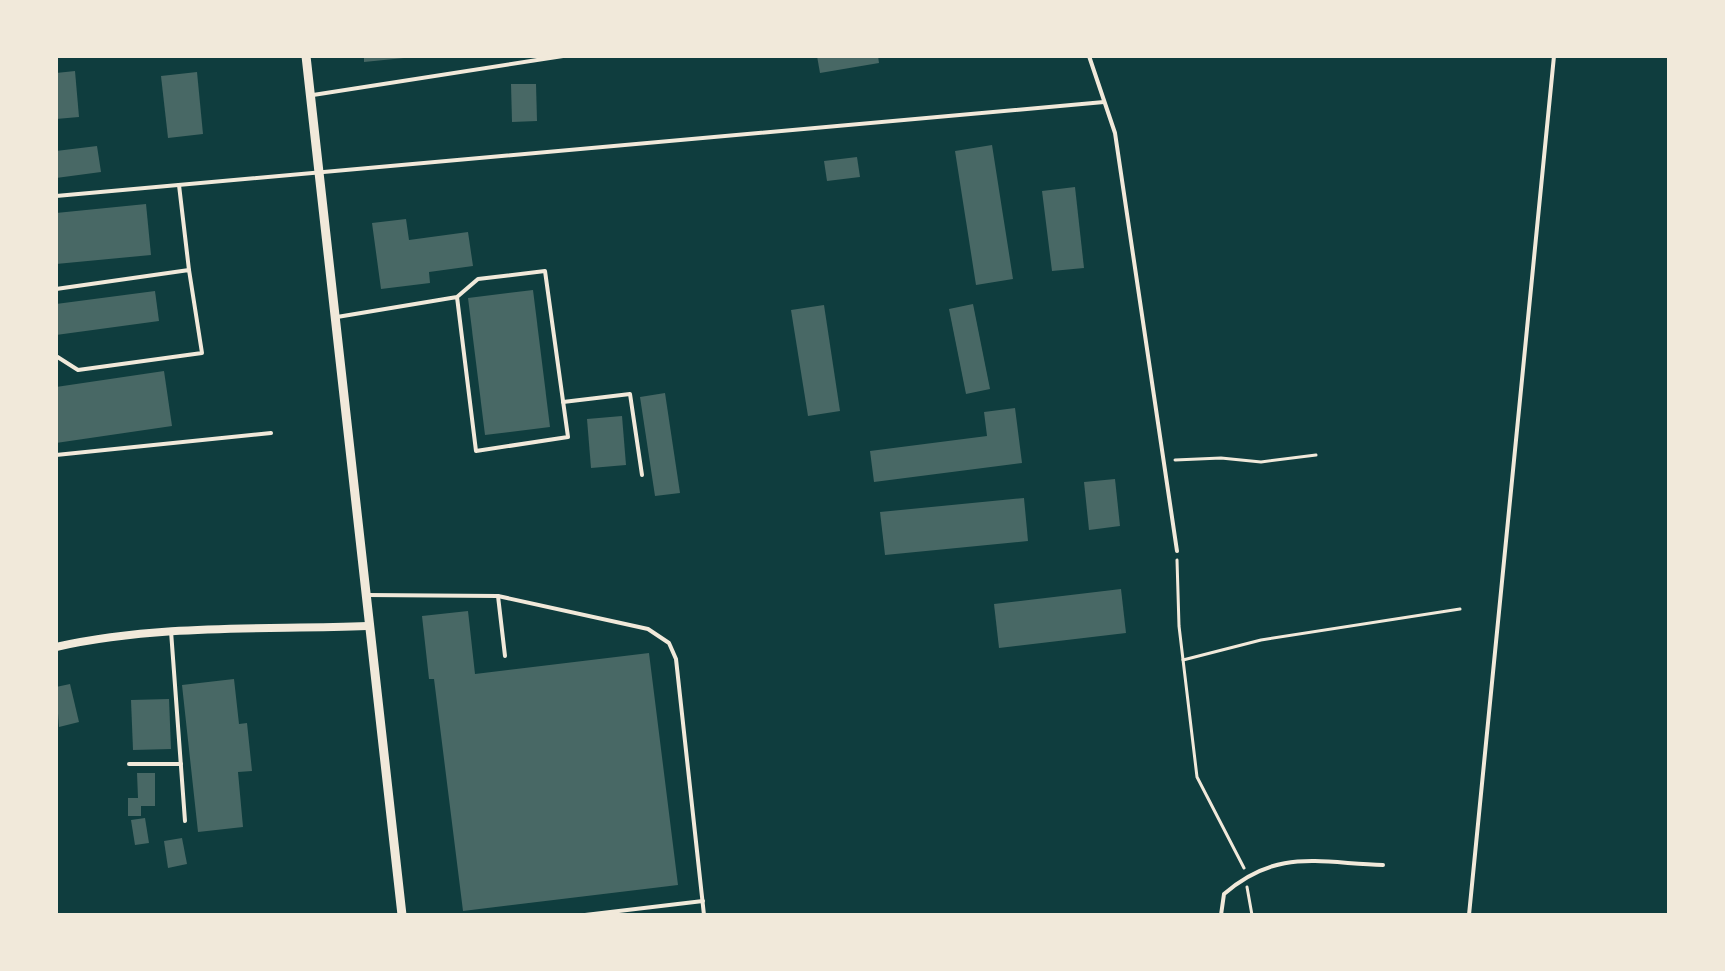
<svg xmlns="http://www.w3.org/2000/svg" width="1725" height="971" viewBox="0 0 1725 971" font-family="Mulish,sans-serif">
<rect width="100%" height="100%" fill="#0f3d3e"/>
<g fill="#486865">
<path d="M364 56H404V58L364 62Z"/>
<path d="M817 56H878L879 63 820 73Z"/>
<path d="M75 71 79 117 56 119V73Z"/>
<path d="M197 72 203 134 168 138 161 76Z"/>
<path d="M511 84H536L537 121 512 122Z"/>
<path d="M992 145 1013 279 976 285 955 151Z"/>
<path d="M97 146 101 172 56 178V151Z"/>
<path d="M857 157 860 177 827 181 824 161Z"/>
<path d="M1075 187 1084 268 1052 271 1042 191Z"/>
<path d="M146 204 151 255 56 264V213Z"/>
<path d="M406 219 409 240 468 232 473 266 429 272 430 283 381 289 372 223Z"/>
<path d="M533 290 550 427 485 435 468 298Z"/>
<path d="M155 291 159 321 56 335V304Z"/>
<path d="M973 304 990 389 966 394 949 309Z"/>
<path d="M824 305 840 411 808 416 791 310Z"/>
<path d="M164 371 172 426 56 443V387Z"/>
<path d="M665 393 680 493 655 496 640 397Z"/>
<path d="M1015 408 1022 463 874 482 870 451 987 436 984 412Z"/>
<path d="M622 416 626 465 591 468 587 419Z"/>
<path d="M1115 479 1120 526 1089 530 1084 482Z"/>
<path d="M1024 498 1028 541 885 555 880 512Z"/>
<path d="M1121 589 1126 633 999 648 994 604Z"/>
<path d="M468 611 475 674 649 653 678 885 463 911 434 679H429L422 616Z"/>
<path d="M234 679 239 724 247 723 252 771 238 772 243 827 198 832 182 685Z"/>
<path d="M70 684 79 722 59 727 56 687Z"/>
<path d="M169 699 171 749 133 750 131 700Z"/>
<path d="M137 773H155V806H141V816H128V798H138Z"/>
<path d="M145 818 149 843 135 845 131 820Z"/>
<path d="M182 838 187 864 168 868 164 841Z"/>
</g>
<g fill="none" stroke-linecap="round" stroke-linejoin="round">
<g stroke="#f1e9da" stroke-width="3">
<path d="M1175 460 1221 458 1261 462 1316 455"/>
<path d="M1177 560 1179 626 1197 777 1244 868"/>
<path d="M1183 660 1261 640 1460 609"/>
<path d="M1247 887 1252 915"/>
</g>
<g stroke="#f1e9da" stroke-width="4">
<path d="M1089 56 1115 133 1177 551"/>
<path d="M313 95 563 56"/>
<path d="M179 185 189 270"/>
<path d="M56 196 1104 102"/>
<path d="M56 289 189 270 202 353 78 370 56 356"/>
<path d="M337 317 457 297 476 451 568 437 545 271 478 279 457 297"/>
<path d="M563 402 630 394 642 475"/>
<path d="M56 455 271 433"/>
<path d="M367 595 498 596 505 656"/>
<path d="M498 596 648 629 669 643 676 659 704 915"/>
<path d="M171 631 185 821"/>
<path d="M129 764H181"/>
<path d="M585 915 703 901"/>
<path d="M1221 915 1224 894C1277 848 1318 863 1383 865"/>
<path d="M1469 915 1554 56"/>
</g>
<path stroke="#f1e9da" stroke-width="8" d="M56 647C160 624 262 630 367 626"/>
<path stroke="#f1e9da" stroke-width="9" d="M306 56 402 915"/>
</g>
<rect width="1725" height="971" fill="none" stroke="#f1e9da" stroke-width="116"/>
</svg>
